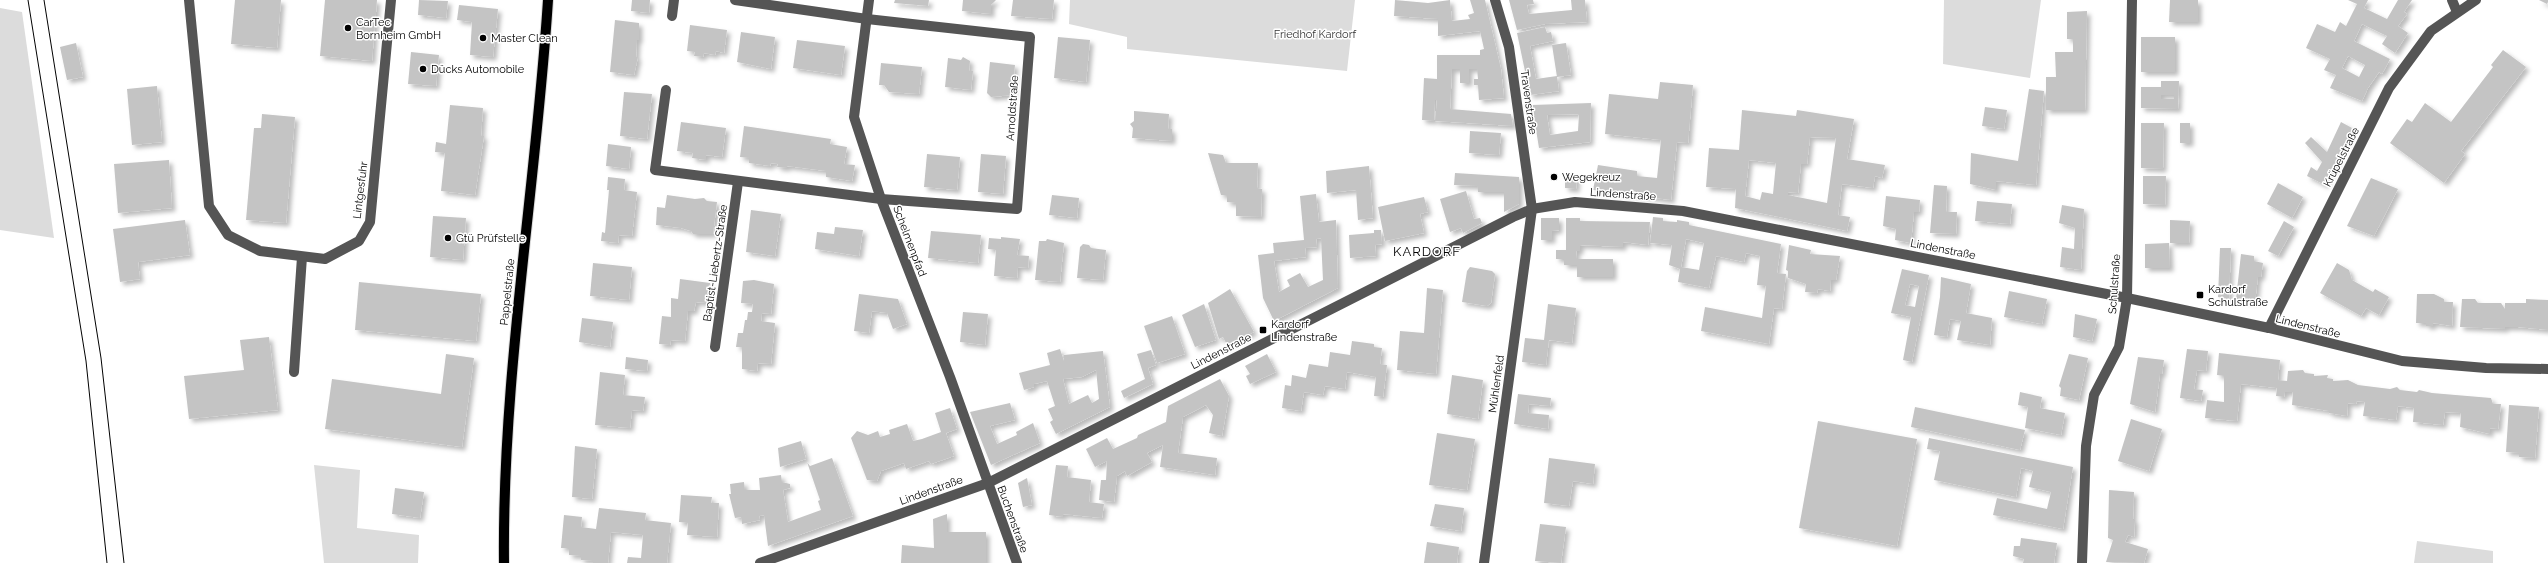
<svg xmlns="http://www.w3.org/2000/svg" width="2548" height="563" viewBox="0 0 2548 563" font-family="Raleway,sans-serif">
<defs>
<filter id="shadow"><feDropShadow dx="3.5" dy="3.5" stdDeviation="2" flood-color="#0004"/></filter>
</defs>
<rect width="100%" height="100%" fill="#fff"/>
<g fill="#dcdcdc">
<path d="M1070 0H1355L1347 71 1127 49V37L1069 24Z"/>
<path d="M1944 0H2041L2030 78 1943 64Z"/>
<path d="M0 8 22 12 54 238 0 230Z"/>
<path d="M314 465 360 470 357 528 419 535 418 563H324Z"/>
<path d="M2417 541 2493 551V563H2414Z"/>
</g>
<g fill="#c4c4c4" fill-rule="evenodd" filter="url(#shadow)">
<path d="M235 0H281L277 48 231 44Z"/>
<path d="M325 0H377L372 61 320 56Z"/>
<path d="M419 0 448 1 446 18 418 15Z"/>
<path d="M632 0H650L649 13 631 11Z"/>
<path d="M895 0H929L928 6 894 3Z"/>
<path d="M963 0H996L991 5V14L962 11Z"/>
<path d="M1013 0H1054L1052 19 1011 16Z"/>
<path d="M1395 0 1428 3 1450 0 1452 21 1470 19 1468 15 1474 13 1470 0H1485L1501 69 1504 98 1479 100 1478 85H1474V79H1478L1477 69H1469V83H1460V69H1452L1450 109 1511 114 1513 126 1435 121 1437 100H1435L1434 121 1422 120 1424 78 1437 79V55H1480V50L1484 49 1480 31 1438 36V19L1394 16Z"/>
<path d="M1509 0H1533L1534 4 1527 5 1529 14 1572 10 1571 0H1585L1587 22 1545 24 1517 30Z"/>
<path d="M2170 0H2198V22H2169Z"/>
<path d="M2348 0H2368L2364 8 2387 19 2398 0H2412L2404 12 2407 14 2398 26 2408 33 2395 53 2382 44 2387 36 2362 24 2354 41 2390 59 2382 74 2379 72 2368 88 2362 101 2330 88 2336 75 2324 70 2330 59 2306 48 2317 24 2335 32 2340 22 2346 26 2357 4ZM2348 56 2365 65 2359 77 2342 68Z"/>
<path d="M2539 0H2548V2L2547 4Z"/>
<path d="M459 5 498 9 493 57 470 55 472 22 457 20Z"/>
<path d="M2087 11 2085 110H2046V77H2056L2055 52H2073V39H2067V12Z"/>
<path d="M615 20 639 23V40H637L636 57H638L634 75 610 72Z"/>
<path d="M690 25 727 30 724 53 716 51 715 55 704 53 703 57 694 56 695 52 687 51Z"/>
<path d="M1545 27 1547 33 1551 32 1553 41 1530 46 1536 79 1557 76 1559 91 1530 95 1517 33Z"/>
<path d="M741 32 775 37 771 69 737 62Z"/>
<path d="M1058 37 1090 40 1086 82 1054 78Z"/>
<rect x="2141" y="37" width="34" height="35"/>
<path d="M797 40 845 46 841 75 793 68Z"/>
<path d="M76 43 83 77 67 80 60 47Z"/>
<path d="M1566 43 1571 75 1557 77 1552 45Z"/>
<path d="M2503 50 2526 67 2461 151 2465 154 2444 183 2390 143 2407 119 2412 122 2425 103 2451 122 2493 67 2491 65Z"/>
<path d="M411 52 439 55 436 86 408 84Z"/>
<path d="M963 57 970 61 969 71H973L971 90 945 87 948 58 961 60Z"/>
<path d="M990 62 1015 65 1012 95 991 97 987 93Z"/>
<path d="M881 63 922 67 919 94 889 92 884 85H879Z"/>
<path d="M2161 81H2179L2178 109 2141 108V87H2161ZM2161 95H2174V99H2161Z"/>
<path d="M1660 82 1693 85 1688 143 1677 142 1671 200 1593 190 1598 165 1637 171V176L1657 178 1661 140 1605 134 1609 94 1658 99Z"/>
<path d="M157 86 162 142 132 145 127 89Z"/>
<path d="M2029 89 2044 91 2036 185 1996 181V190L1970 184 1971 153 2018 161Z"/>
<path d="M624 92 652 94 647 139 620 136Z"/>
<path d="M1591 103 1590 142 1539 148 1532 105ZM1579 114 1578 131 1550 135 1547 115Z"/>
<path d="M450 105 483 108 481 136H484L475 195 441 191 445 153 435 152 436 142 446 144Z"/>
<path d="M1985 107 2007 110 2004 129 1982 126Z"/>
<path d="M1742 110 1796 116 1797 110 1854 119 1847 159 1885 165 1882 178 1875 176 1873 188 1842 184 1838 215 1850 217 1847 231 1735 208 1736 189 1706 187 1709 148 1739 150ZM1810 137 1836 138 1827 203 1788 195V192L1798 193 1801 164H1807ZM1749 160 1776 163 1773 194 1762 192 1760 200 1745 196Z"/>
<path d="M1134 111 1169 114 1168 129H1172V141L1132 138 1133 128 1130 124 1134 121Z"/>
<path d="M262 114 295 117 286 223 246 220 254 128H261Z"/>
<path d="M681 122 726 128 722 157 706 155V160L692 158 693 153 677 151Z"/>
<path d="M2341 122 2352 128 2325 185 2307 176 2311 167 2317 171 2322 162 2305 143 2311 137 2327 152Z"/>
<path d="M2141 123H2164L2163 169 2141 168Z"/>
<rect x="2180" y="123" width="10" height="20"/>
<path d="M744 126 831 139 830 144 847 147 844 164 855 165 852 181 826 177V171L787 166V168L777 167 778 164 771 163 770 166 749 163V158L740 157Z"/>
<path d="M1470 131 1501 133 1499 155 1469 153Z"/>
<path d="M608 144 631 147 629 169 606 166Z"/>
<path d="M1208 153 1223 155 1226 163H1258L1257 188 1262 189 1261 217 1236 216V203L1227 202V195H1221Z"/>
<path d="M927 154 960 157 957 190 924 187Z"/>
<path d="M981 154 1006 156 1003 194 978 192Z"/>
<path d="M169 160 172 208 118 213 114 164Z"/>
<path d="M1369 166 1373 218 1358 220 1356 190 1327 193 1326 171Z"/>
<path d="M1455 173 1519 177V204L1504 212V192H1478L1477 186 1454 185Z"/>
<path d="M1565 175H1577L1576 189 1565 188Z"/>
<path d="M2143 176H2166L2165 205 2143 204Z"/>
<path d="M608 177 625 179 624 190 637 192 632 236 619 235 618 243 601 241 602 232 605 233 609 190H607Z"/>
<path d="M2371 178 2398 189 2374 236 2347 226Z"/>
<path d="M2278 183 2303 197 2292 218 2267 204Z"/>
<path d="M1934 185 1947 186 1946 212H1957L1956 234 1930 233Z"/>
<path d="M1466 191 1474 219 1480 218 1482 223 1463 233 1461 228 1450 232 1440 199Z"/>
<path d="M1316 194 1319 222 1336 220 1338 288 1274 321 1263 298 1258 255 1274 253 1273 243 1304 240 1300 196ZM1321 238 1323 280 1308 287 1300 273 1287 280 1290 286 1279 292 1274 261 1306 257 1305 248 1317 247 1316 239Z"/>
<path d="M667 195 695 199 704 198 707 201 717 202 713 234H693L691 231 681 228 656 225 657 207 665 208Z"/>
<path d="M1052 195 1079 198 1077 218 1049 215Z"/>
<path d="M1886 196 1920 200 1919 212H1914L1911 243 1895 240 1896 229 1883 226Z"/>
<path d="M1424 197 1428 212 1420 214 1424 233 1385 241 1378 207Z"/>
<path d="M1977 201 2012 204 2010 224 1975 221Z"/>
<path d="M2062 205 2084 209 2081 270 2060 267 2062 247 2074 249 2075 228 2059 223Z"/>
<path d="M751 210 781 214 775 256 746 252Z"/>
<path d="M433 216 466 218 463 260 430 257Z"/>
<path d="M1653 217 1663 218V221L1677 222V220L1689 222V225L1781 244 1777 273 1786 274 1782 309 1774 308 1769 344 1701 331 1705 307 1762 318 1766 286 1757 285 1760 256 1746 253 1744 262 1716 256 1709 288 1678 282 1680 269 1669 265 1672 245 1650 243ZM1686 239 1704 243 1699 270 1681 267Z"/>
<path d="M1541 218H1559V230L1552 231V240H1541Z"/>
<path d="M1566 218H1580V221L1650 222 1648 245 1623 242V247L1580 245V251H1576L1577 259H1613V277H1577V265H1564V259H1556V250H1566Z"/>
<path d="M185 220 190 255 138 262 140 279 120 282 113 229Z"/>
<path d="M2170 220 2190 221 2189 243H2170Z"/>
<path d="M2284 221 2294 227 2278 256 2268 251Z"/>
<path d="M835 227 863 230 859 256 815 249 817 232 834 234Z"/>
<path d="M1374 230H1381L1382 244 1375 245 1376 256 1350 258 1349 235 1374 233Z"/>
<path d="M931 231 981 235 978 263 928 258Z"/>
<path d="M1001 237 1020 239 1017 255 1029 256 1028 268 1018 267 1017 278 994 276 996 250 988 249 989 238 1001 239Z"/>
<path d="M1047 239 1064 243 1060 282 1035 280 1039 241H1046Z"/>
<path d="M2169 243 2170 268H2145V244Z"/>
<path d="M1083 244 1089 245 1091 248 1106 250 1103 280 1077 278 1080 247Z"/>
<path d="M1789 245 1811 250 1810 254 1840 256 1836 280H1831L1830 291 1818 289 1817 293 1805 292 1806 284 1788 278V271L1786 270Z"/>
<path d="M2220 248H2231L2229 299 2218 297Z"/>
<path d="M2241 254 2254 256V261L2263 263 2261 277H2258L2255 302 2236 299Z"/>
<path d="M593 263 632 267 629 300 590 296Z"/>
<path d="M2337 263 2349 270 2352 280 2373 292 2375 289 2389 297 2379 315 2366 308 2361 316 2320 293Z"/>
<path d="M1470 267 1492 271 1495 274 1491 303 1487 306 1462 302 1467 271Z"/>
<path d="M1902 269 1929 275 1912 362 1903 360 1911 317 1891 313ZM1910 284 1919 286 1915 307 1905 305Z"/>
<path d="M1941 277 1971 284 1966 313 1992 318 1990 345 1957 340 1961 321 1950 319 1947 337 1934 335 1940 297Z"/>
<path d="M680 279 710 283 708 303 696 302 694 311H688L685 341 671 340 670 345 659 344 662 316 671 317V298L678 299Z"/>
<path d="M754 280 774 284 771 314 762 313 761 321 775 323 771 364 758 363 757 371 742 369V347H736L738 333H743L745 320H747L748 312H752L753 304 741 303 743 281Z"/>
<path d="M359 282 481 294 476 341 355 330Z"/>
<path d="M1427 288 1443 290 1436 374 1397 370 1400 331 1424 333Z"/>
<path d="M1230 289 1254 332 1227 345 1223 337 1219 339 1208 303Z"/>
<path d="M2009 291 2047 299 2042 324 2004 317Z"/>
<path d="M859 294 898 299 907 324 893 329 887 313 872 311 869 333 854 331Z"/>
<path d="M2417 294H2434L2444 299V302H2453L2452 326 2433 323V326H2426V323H2416Z"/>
<path d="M2462 299H2475L2478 303H2501L2505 309V303H2526V299L2548 300V330L2518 327H2505V329L2460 327Z"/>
<path d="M1204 304 1216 340 1195 347 1182 315Z"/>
<path d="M1548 304 1576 308 1572 343 1549 340 1546 365 1522 362 1525 338 1544 340Z"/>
<path d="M963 312 988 314 985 345 960 342Z"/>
<path d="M2075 314 2097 319 2092 341 2073 337Z"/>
<path d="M1172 316 1185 354 1157 363 1144 326Z"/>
<path d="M582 318 613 322 610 347 579 342Z"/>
<path d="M269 337 278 410 189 419 184 376 244 370 240 340Z"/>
<path d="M1352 341 1374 344V347L1382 348 1380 364 1387 365 1383 397 1374 396 1376 377 1347 372 1345 389 1325 386 1323 395 1304 392 1301 411 1282 408 1285 385 1291 386 1292 375 1306 378 1309 364 1328 367 1330 352 1350 355Z"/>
<path d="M1060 349 1064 361V355L1103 351 1110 407 1056 434 1050 422 1053 420 1048 409 1055 406 1047 381 1034 384V387L1024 390 1019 373 1050 365 1047 353ZM1096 370 1099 399 1092 403 1088 395 1069 404 1063 379 1082 377Z"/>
<path d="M2187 349 2208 351 2206 371 2197 370 2194 389 2203 390 2201 401 2180 398Z"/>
<path d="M1151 350 1156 365 1148 368 1153 384 1124 398 1121 391 1145 379 1137 354Z"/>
<path d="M2219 353 2280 360 2278 380 2287 381 2288 371 2303 370 2305 373 2314 374V376L2328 375 2327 378 2333 379V381L2348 380 2358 385 2390 389 2397 387 2400 390 2417 392 2419 390 2432 393 2491 398 2493 404H2501L2498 429 2490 428V434L2460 427 2461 413 2445 412 2443 425 2413 422 2414 408 2398 406 2396 420 2363 416 2365 402 2357 401 2356 404 2348 403 2347 416 2329 413V411L2292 405 2293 392H2285L2284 397 2276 396 2277 388 2241 384 2237 421 2205 418 2207 400 2224 402V376L2217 375Z"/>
<path d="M446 354 474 358 462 447 325 429 332 379 441 394Z"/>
<path d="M1267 354 1276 372 1250 384 1246 376 1250 374 1245 366Z"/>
<path d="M2069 354 2088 358 2079 400 2060 396 2061 388 2059 386Z"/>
<path d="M626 357 648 360 647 371 625 369Z"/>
<path d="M2138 357 2164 360 2162 374H2160L2155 412 2130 404Z"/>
<path d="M600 372 625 375 623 395 645 397 643 411 632 410 630 428 595 425Z"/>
<path d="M1452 375 1483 380 1478 419 1447 414Z"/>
<path d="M1220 379 1229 396 1222 436 1209 433 1213 415 1206 405 1183 417 1178 453 1217 458 1215 475 1160 467 1163 445 1147 453 1152 462 1127 476 1125 471 1117 476 1114 502 1099 500 1101 480H1106L1107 461 1095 467 1086 449 1107 438 1113 449 1137 438 1138 435 1166 422 1168 406Z"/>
<path d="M2020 392 2042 397 2040 408 2065 413 2061 435 2025 428 2028 407 2018 405Z"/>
<path d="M1518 394 1551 398 1550 406 1529 404 1528 413 1549 415 1548 429 1514 424Z"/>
<path d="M1010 403 1015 420 990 426 997 444 1017 435 1016 432 1033 423 1040 443 991 465 970 412Z"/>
<path d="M2509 405 2539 407 2535 458 2519 457V453L2506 452Z"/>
<path d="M1915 407 2025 430 2020 450 1911 427Z"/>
<path d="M950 408 957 429 946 433 954 456 931 464 929 461 906 469 904 463 881 471 877 481 867 480 851 438 857 431 868 435 878 431 880 437 890 434 889 430 907 424 913 441 922 439 941 432 935 413Z"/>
<path d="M2131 419 2162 429 2149 471 2118 461Z"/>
<path d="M1818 421 1917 439 1897 546 1799 528Z"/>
<path d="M1437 433 1475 439 1467 490 1429 485Z"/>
<path d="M1929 438 2073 467 2063 529 1993 515 1997 498 2047 509 2051 492 2029 487 2033 471 2021 468 2016 497 1934 480 1940 451 1927 449Z"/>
<path d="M801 441 806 459 780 467 778 448Z"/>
<path d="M575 446 597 449 592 499 572 497Z"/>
<path d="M832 458 853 516 768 546 764 515 759 516 760 520 742 524 741 517 735 518 729 494H731L730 484 744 482 745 490H760L759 478 781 475 782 482 790 484V488L783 490 788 522 821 510 818 501 820 500 807 462 810 466Z"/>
<path d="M1549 458 1595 464 1593 484 1573 481 1569 506 1544 503Z"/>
<path d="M1056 465 1068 466 1067 477 1091 480 1089 502 1104 504 1102 518 1063 514V517L1049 515Z"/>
<path d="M1027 478 1032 505 1023 507 1018 483Z"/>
<path d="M395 488 424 492 420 518 392 514Z"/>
<path d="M2109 490 2134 492 2133 520H2135L2134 537 2128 535 2125 542 2148 549 2144 563 2106 562 2113 540 2108 538Z"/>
<path d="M681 495 712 497 711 503H719L717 537 687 535 688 523 679 522Z"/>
<path d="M1435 504 1464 508 1461 531 1430 526Z"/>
<path d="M599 508 646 513 645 520 671 523 667 563H627L628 557 641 558 643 535 611 532 608 563H593V561L581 560V556L569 555V548H561L564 515 582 517 581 527 596 529Z"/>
<path d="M947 514V532H986V563H901L902 545 934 548 933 519Z"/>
<path d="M1540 524 1566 527 1561 563 1535 561Z"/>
<path d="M2021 538 2057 543 2054 563H2023L2024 559 2013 556 2014 546H2020Z"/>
<path d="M1427 542 1459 547 1457 563H1424Z"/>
</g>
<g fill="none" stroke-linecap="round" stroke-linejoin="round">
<defs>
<path id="major" d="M504 563C502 374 536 188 548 0"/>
</defs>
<use href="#major" stroke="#dbdbdb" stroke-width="12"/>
<g stroke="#555" stroke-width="10">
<path d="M189 0 209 206 228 235 260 251 325 259 359 241 370 222 391 0"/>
<path d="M869 0 854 117 881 199 950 377 1017 563"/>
<path d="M2452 0 2457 12"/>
<path d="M672 16 674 0"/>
<path d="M666 90 655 170 881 199 1017 209 1030 37 867 19 735 0"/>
<path d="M2269 328 2389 88 2431 31 2476 0"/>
<path d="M715 347 738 182"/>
<path d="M294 372 302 257"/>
<path d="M760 563 988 483 1513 217 1532 209 1575 202 1683 211 2127 298 2269 328 2402 361 2486 368 2548 369"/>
<path d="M1484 563 1532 209 1509 47 1495 0"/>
<path d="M2082 563 2086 446 2094 395 2119 347 2127 298 2132 0"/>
</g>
<use href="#major" stroke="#000" stroke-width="10"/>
<g stroke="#000" stroke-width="1">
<path d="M28 0 86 361 107 563"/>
<path d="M44 0 101 358 124 563"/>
</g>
</g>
<g fill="#000" stroke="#fff" stroke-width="1.5">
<circle cx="348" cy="28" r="4"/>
<circle cx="483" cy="38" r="4"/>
<circle cx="423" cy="69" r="4"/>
<circle cx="1554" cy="177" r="4"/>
<circle cx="448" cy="238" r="4"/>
<rect x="2196" y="291" width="8" height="8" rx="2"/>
<rect x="1259" y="326" width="8" height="8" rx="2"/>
</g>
<g text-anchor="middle" stroke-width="3" stroke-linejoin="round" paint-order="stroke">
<g font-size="11" fill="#000" stroke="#fff" text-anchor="start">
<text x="356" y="26">CarTec<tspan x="356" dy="13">Bornheim GmbH</tspan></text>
<text x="491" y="42">Master Clean</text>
<text x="431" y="73">Dücks Automobile</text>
<text x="1562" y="181">Wegekreuz</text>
<text x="456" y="242">Gtü Prüfstelle</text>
<text x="2208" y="293">Kardorf<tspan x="2208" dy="13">Schulstraße</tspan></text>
<text x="1271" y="328">Kardorf<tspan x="1271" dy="13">Lindenstraße</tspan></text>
</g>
<g font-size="11" fill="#333" stroke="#fff">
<text x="1315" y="38">Friedhof Kardorf</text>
</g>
<g font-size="11" fill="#000" stroke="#fff">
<text transform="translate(1529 102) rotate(82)" y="4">Travenstraße</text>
<text transform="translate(1012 108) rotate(-86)" y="4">Arnoldstraße</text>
<text transform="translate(2341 157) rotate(-63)" y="4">Krüpelstraße</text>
<text transform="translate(360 190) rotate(-83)" y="4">Lintgesfuhr</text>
<text transform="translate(1623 194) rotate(4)" y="4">Lindenstraße</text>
<text transform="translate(910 241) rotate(69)" y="4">Schelmenpfad</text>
<text transform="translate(1943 249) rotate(11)" y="4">Lindenstraße</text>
<text transform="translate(715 263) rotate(-82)" y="4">Baptist-Liebertz-Straße</text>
<text transform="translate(2114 284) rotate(-86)" y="4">Schulstraße</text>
<text transform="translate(507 292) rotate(-84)" y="4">Pappelstraße</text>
<text transform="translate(2308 326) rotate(14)" y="4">Lindenstraße</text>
<text transform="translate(1221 351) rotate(-27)" y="4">Lindenstraße</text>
<text transform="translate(1496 384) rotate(-82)" y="4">Mühlenfeld</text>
<text transform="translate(931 490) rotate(-20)" y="4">Lindenstraße</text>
<text transform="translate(1013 519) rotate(70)" y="4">Buchenstraße</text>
</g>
<g font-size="13" letter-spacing="1" fill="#000" stroke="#fff">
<text x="1427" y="256">KARDORF</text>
</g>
</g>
</svg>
